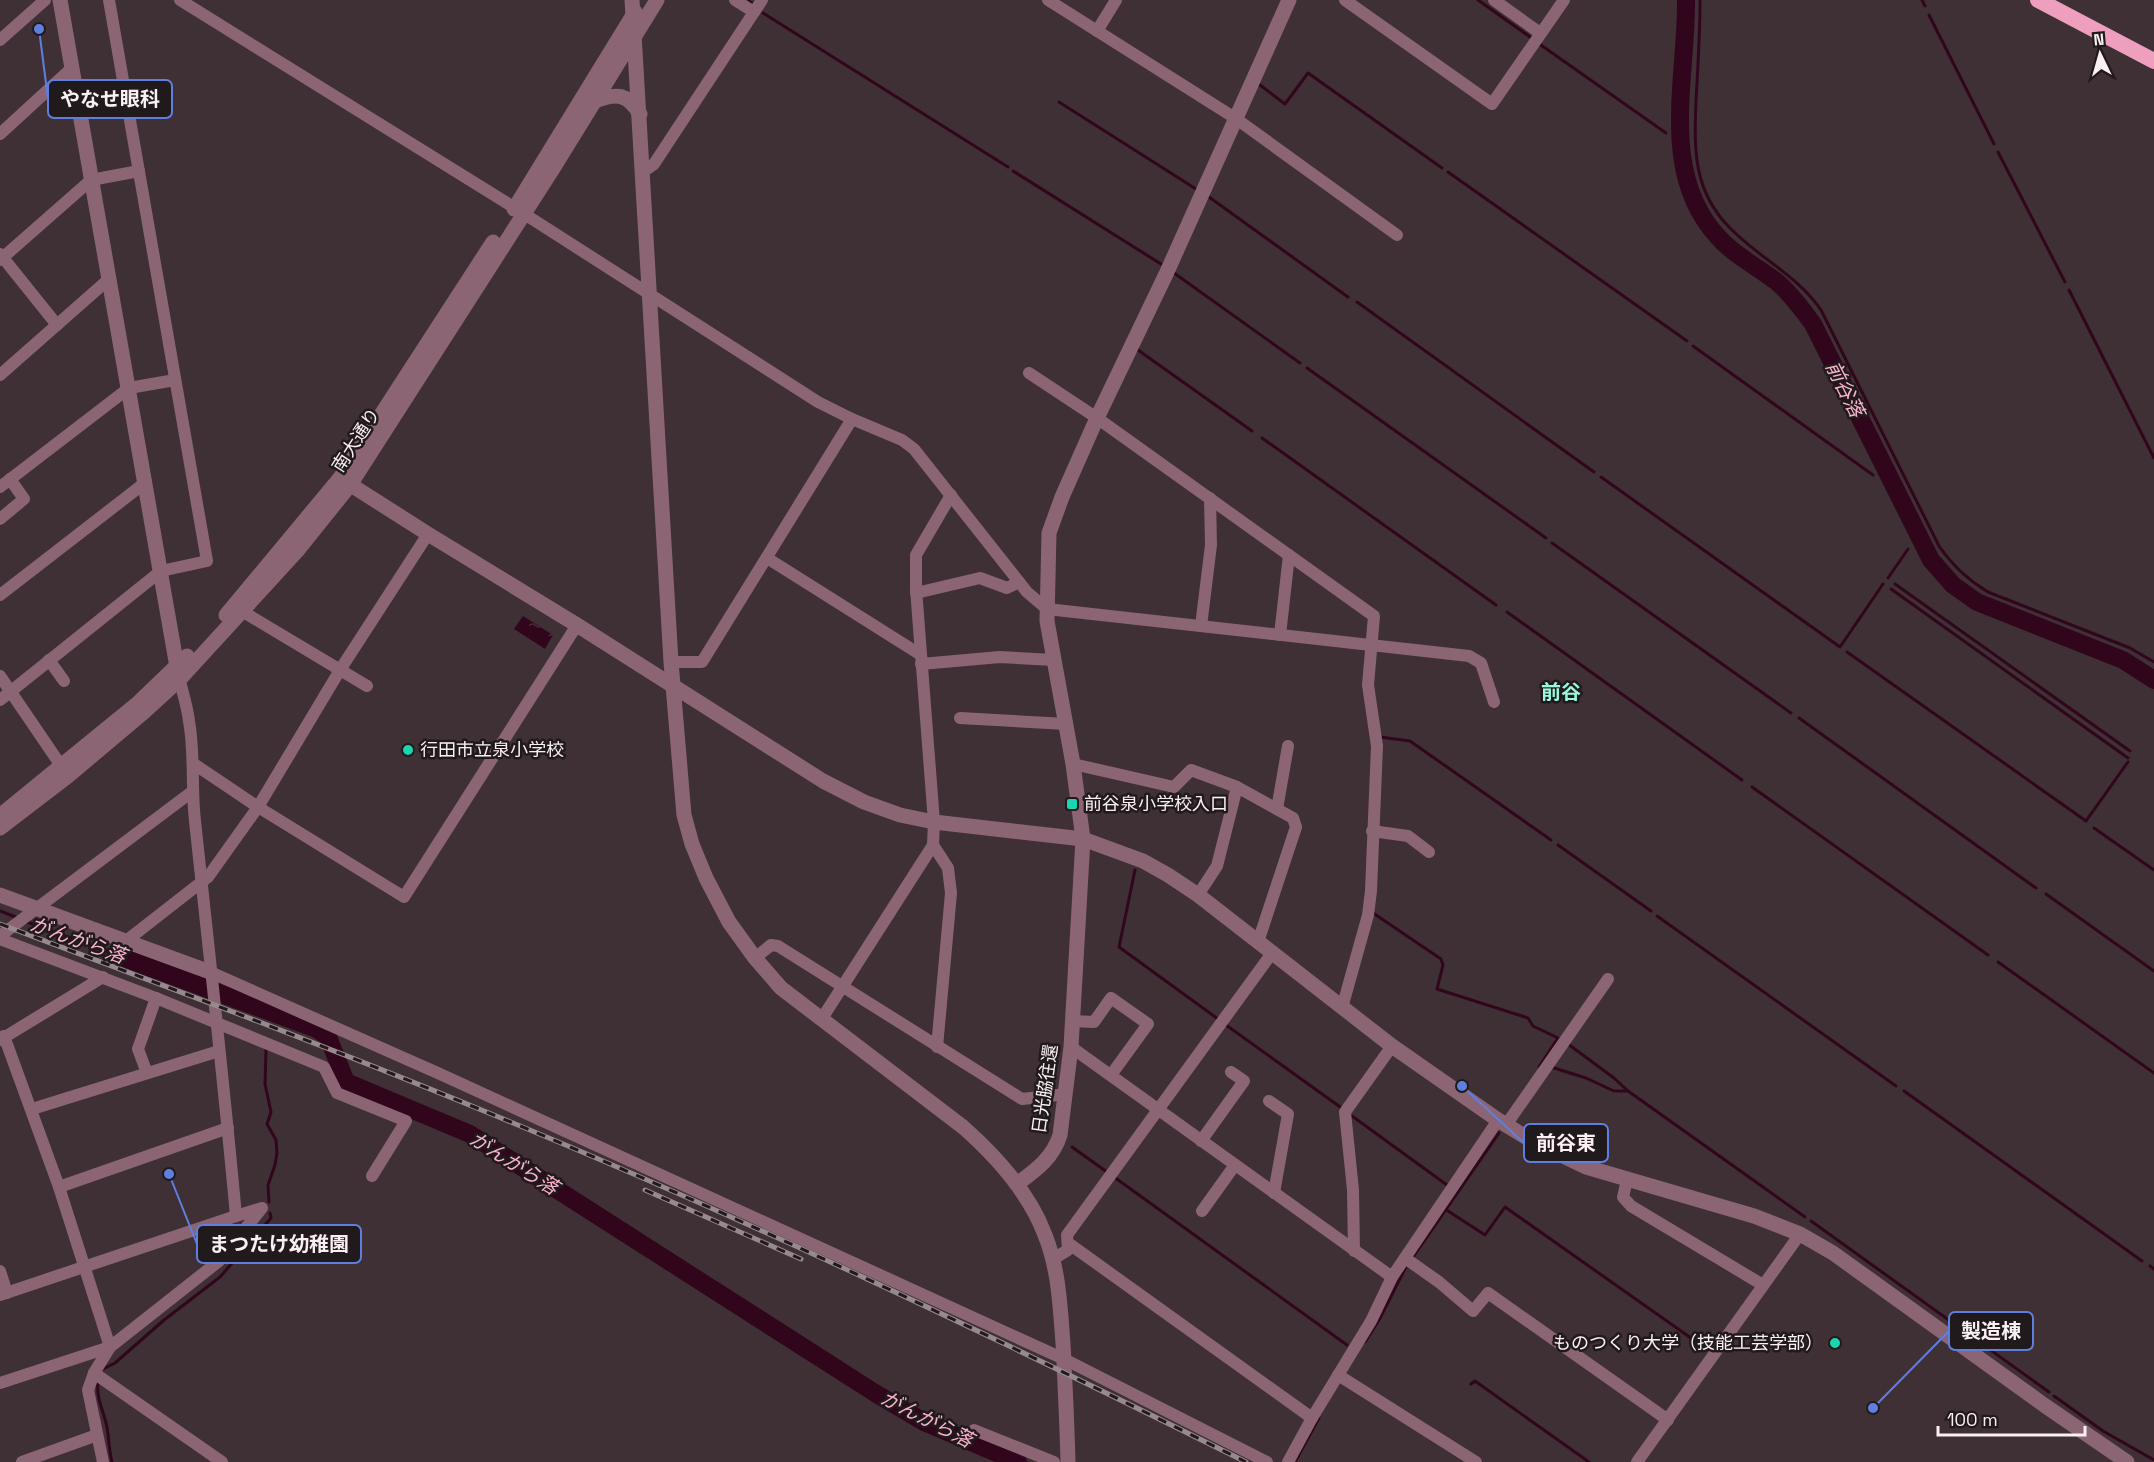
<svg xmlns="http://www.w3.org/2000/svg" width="2154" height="1462" viewBox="0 0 2154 1462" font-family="'Space Grotesk','Noto Sans JP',sans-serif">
<defs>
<pattern id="water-ripples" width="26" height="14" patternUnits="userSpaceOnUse" patternTransform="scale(1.5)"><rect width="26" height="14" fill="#31061c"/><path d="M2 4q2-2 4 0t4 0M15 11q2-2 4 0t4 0" fill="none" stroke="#502b3d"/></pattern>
</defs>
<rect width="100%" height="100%" fill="#3f3035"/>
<path fill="url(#water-ripples)" d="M523 616 553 635 545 649 514 629Z"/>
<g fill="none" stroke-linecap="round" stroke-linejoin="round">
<g stroke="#31061c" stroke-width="3">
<path d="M747 0 753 4"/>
<path d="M1478 0 1533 39"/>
<path d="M1700 0C1700 33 1698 67 1696 101 1694 149 1693 191 1730 228 1759 258 1797 275 1821 310L1939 546C1952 565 1968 580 1988 592L2130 648 2154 662"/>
<path d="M1922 0 1925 6"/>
<path d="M763 13 1008 167"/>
<path d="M1929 15 1994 144"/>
<path d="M1538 43 1666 133"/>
<path d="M1260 85 1285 104 1308 73 1442 168"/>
<path d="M1059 102 1196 189"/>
<path d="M1998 152 2065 282"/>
<path d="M1013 171 1161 264"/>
<path d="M1448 172 1687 341"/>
<path d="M1209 197 1348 297"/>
<path d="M1174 273 1300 363"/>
<path d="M2069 290 2154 458"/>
<path d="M1357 302 1594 472"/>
<path d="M1693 346 1873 475"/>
<path d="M1138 350 1252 431"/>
<path d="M1307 368 1546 538"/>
<path d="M1262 438 1496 605"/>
<path d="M1601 477 1840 647 1883 584"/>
<path d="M1552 543 1791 713"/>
<path d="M1888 578 1908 549"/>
<path d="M1895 584 2130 751"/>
<path d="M1891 589 2128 758"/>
<path d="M1507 612 1742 780"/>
<path d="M1847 652 2086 821 2128 762"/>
<path d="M1799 718 2036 888"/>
<path d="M1380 737 1410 741 1551 840"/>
<path d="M1752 787 1988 955"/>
<path d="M2094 828 2154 870"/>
<path d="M1558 845 1651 911"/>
<path d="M1135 870 1119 947 1218 1019"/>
<path d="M2046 894 2154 971"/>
<path d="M0 911 18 918"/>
<path d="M1373 913 1441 959 1443 965 1437 989 1528 1018 1533 1026 1558 1038 1539 1067"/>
<path d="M1657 916 1896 1086"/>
<path d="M27 922 124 958"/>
<path d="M1998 962 2154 1073"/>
<path d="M1226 1025 1343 1109"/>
<path d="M1568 1044 1614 1078 1628 1091 1805 1217"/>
<path d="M266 1049 265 1084 271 1112 267 1124 276 1140 277 1153 275 1165 268 1185 269 1202"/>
<path d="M1551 1067 1586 1078 1614 1091H1626"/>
<path d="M1904 1091 2142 1261"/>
<path d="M1352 1116 1447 1185"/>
<path d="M1072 1147 1107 1172"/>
<path d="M1114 1177 1347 1345"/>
<path d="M1445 1209 1485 1235 1505 1207 1708 1350"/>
<path d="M1811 1221 2049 1392"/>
<path d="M1413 1257 1499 1133"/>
<path d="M2150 1266 2154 1269"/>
<path d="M1365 1342 1379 1320 1407 1265"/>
<path d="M103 1369 115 1363 164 1320 220 1277 271 1218 270 1213"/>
<path d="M98 1383C96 1398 104 1412 107 1427 109 1439 109 1450 112 1462"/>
<path d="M1471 1384 1475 1381 1589 1462"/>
<path d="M2054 1396 2103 1431 2154 1460"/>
<path d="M1296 1460 1319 1418"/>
</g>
<g stroke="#31061c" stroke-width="18">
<path d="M1686 0C1687 78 1658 174 1719 238 1735 256 1758 267 1777 282 1791 294 1802 309 1813 324L1931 560 1953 585 1977 602 2123 660 2154 680"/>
<path d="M124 958 317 1029 328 1037 346 1082 470 1134 875 1393 924 1422 1018 1462"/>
</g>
<g stroke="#8c6574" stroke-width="12">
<path d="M180 0 515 208 818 402 852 419 902 440 914 449 1027 592 1047 609 1469 656 1481 663 1494 702"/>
<path d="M735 0 754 12"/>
<path d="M1048 0 1235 118 1397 235"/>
<path d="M1345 0 1492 104 1564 0"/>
<path d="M1494 0 1540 33"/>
<path d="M1097 31 1116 0"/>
<path d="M0 40 45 0"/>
<path d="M0 134 72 68"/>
<path d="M644 171 654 164 762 0"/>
<path d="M0 254 57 325"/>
<path d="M0 260 91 180 139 171"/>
<path d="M1029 373 1097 418 1374 616 1368 685 1377 746 1371 891 1368 915 1342 1008"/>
<path d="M0 375 109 279"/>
<path d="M0 487 129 388 175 380"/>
<path d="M0 519 24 499 10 479"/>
<path d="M767 558 921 655"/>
<path d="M916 593 980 578 1007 588 1019 582"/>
<path d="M0 595 146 482"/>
<path d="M235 607 367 686"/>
<path d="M1201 626 1211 545 1210 498"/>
<path d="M1280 635 1289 555"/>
<path d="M49 660 64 681"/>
<path d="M671 662H702L852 419"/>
<path d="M921 664 1000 657 1054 660"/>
<path d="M0 676 66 773"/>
<path d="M0 700 161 571 207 561 109 0"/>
<path d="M960 718 1066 724"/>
<path d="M194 764 258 807 404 897 577 625"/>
<path d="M1073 764 1174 787 1191 770 1237 787 1293 818 1296 827 1258 942"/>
<path d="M1277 809 1288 746"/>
<path d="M1372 831 1408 836 1429 852"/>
<path d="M933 845 948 868 951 893 937 1047"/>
<path d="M1198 895 1217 866 1237 787"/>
<path d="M0 936 193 791"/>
<path d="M0 939 156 998 324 1067 337 1093 406 1121 372 1176"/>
<path d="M126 941 208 877 258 807 340 670 428 534"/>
<path d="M755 958 771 945 778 946 1022 1099 1066 1094"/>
<path d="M210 972 440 1074 1064 1359 1267 1462"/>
<path d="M821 1020 933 845 934 822 916 589V555L951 495"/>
<path d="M1073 1021 1094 1022 1111 998 1148 1024 1111 1075"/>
<path d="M4 1036 59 1187 110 1347 94 1373 88 1390 103 1462"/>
<path d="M0 1040 103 977"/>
<path d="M1071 1047 1392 1277"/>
<path d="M147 1073 138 1049 156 998"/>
<path d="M1269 1101 1288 1114 1274 1193"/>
<path d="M32 1109 219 1051"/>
<path d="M1506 1125 1608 979"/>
<path d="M1201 1141 1244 1081 1231 1072"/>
<path d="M1627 1180 1623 1197 1631 1206 1763 1285"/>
<path d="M59 1187 228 1128"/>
<path d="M1202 1211 1235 1165"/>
<path d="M1068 1243 1312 1418"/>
<path d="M1354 1251 1353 1190 1345 1112 1392 1046"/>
<path d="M1405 1258 1439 1282 1473 1311 1488 1293 1668 1420"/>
<path d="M1053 1259 1068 1250 1067 1235 1272 953"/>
<path d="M0 1271 7 1293"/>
<path d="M0 1295 236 1216C224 1084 209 952 195 821 191 787 195 754 189 721 187 704 181 688 178 672"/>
<path d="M94 1373 222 1462"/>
<path d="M1338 1375 1476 1462"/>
<path d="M0 1383 110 1347 219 1261 262 1208 236 1216"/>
<path d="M974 1430 1054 1462"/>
<path d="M22 1462 97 1435"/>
<path d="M1288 1462 1312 1418 1371 1321 1392 1277 1498 1120"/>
<path d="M1637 1462 1800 1234"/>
</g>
<g stroke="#8c6574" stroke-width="15">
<path d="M60 0 177 667"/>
<path d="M632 0 671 662 684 815 692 844 706 878 729 922 755 958 781 988 963 1127C997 1157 1029 1192 1045 1235 1059 1270 1060 1306 1063 1343 1065 1383 1067 1422 1068 1462"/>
<path d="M595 101C617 93 627 93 640 114"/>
<path d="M514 209 635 12"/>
<path d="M340 478 428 534 577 625 823 781 864 802 900 815 934 822 1083 839 1143 861 1168 875 1198 895 1392 1046 1498 1120 1534 1142 1586 1167 1754 1216 1800 1234 1833 1253 2044 1405 2127 1462"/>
<path d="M226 615 340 478 493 242"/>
<path d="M2 814 138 703 187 656"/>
<path d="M0 828 68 776 144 712 179 680 297 551 350 485 554 167 657 0"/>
<path d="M0 895 210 972"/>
<path d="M1017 1184C1036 1170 1053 1158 1060 1135L1071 1047 1083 839 1073 764 1047 621 1049 533 1062 497 1097 418 1167 272 1289 0"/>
</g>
<path stroke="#ee9fbe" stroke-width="16" d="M2038 0 2154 61"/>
<defs>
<g id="rail">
<path d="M0 924C162 985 324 1045 484 1111 743 1217 995 1337 1246 1462"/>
<path d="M645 1190 801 1259"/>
</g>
</defs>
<use href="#rail" stroke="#978a8e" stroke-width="5"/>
<use href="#rail" stroke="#211a1c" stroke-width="3" stroke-dasharray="9" stroke-linecap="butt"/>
</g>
<g fill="#1bd5b1" stroke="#211a1c" stroke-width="2">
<circle cx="408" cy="750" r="6"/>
<rect x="1066" y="798" width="12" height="12" rx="3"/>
<circle cx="1835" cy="1343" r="6"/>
</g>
<g text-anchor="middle" stroke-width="5" stroke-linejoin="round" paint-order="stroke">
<g font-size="18" fill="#faf0f3" stroke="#211a1c">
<text transform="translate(356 440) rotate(-57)" y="6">南大通り</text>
<text transform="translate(1045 1089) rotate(-82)" y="6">日光脇往還</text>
</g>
<g font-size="18" fill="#faf0f3" stroke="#211a1c" text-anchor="start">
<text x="420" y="756">行田市立泉小学校</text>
<text x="1084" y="810">前谷泉小学校入口</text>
<text x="1823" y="1349" text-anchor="end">ものつくり大学（技能工芸学部）</text>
</g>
<g font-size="20" font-style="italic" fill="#fbb2ce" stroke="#211a1c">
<text transform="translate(1845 389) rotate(63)" y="7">前谷落</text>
<text transform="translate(78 940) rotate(20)" y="7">がんがら落</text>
<text transform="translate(514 1163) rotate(32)" y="7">がんがら落</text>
<text transform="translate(927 1419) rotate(27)" y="7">がんがら落</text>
</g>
<g font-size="20" font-weight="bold" fill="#98f9df" stroke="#211a1c">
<text x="1561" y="699">前谷</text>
</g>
</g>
<path fill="none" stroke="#5f7fe0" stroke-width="2" d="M39 29L48 99M1462 1086L1524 1143M169 1174L197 1244M1873 1408L1949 1331"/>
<g fill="#5f7fe0" stroke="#211a1c" stroke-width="2">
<circle cx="39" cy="29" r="6"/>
<circle cx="1462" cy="1086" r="6"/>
<circle cx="169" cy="1174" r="6"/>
<circle cx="1873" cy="1408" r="6"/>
</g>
<g fill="#211a1c" stroke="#5f7fe0" stroke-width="2">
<rect x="48" y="80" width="124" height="38" rx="6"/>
<rect x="1524" y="1124" width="84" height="38" rx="6"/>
<rect x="197" y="1225" width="164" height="38" rx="6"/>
<rect x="1949" y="1312" width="84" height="38" rx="6"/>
</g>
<g font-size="20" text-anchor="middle" font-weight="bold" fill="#faf0f3">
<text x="110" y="106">やなせ眼科</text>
<text x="1566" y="1150">前谷東</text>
<text x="279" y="1251">まつたけ幼稚園</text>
<text x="1991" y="1338">製造棟</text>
</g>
<g transform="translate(2100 54) rotate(355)" stroke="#211a1c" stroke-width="4.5" paint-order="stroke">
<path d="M0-4.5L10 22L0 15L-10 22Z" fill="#faf0f3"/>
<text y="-9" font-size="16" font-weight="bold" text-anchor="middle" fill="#faf0f3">N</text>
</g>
<path d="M1938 1426v9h147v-9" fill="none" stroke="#faf0f3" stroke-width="3"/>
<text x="1947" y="1426" font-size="18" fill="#faf0f3" stroke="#211a1c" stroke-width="4.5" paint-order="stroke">100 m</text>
</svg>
